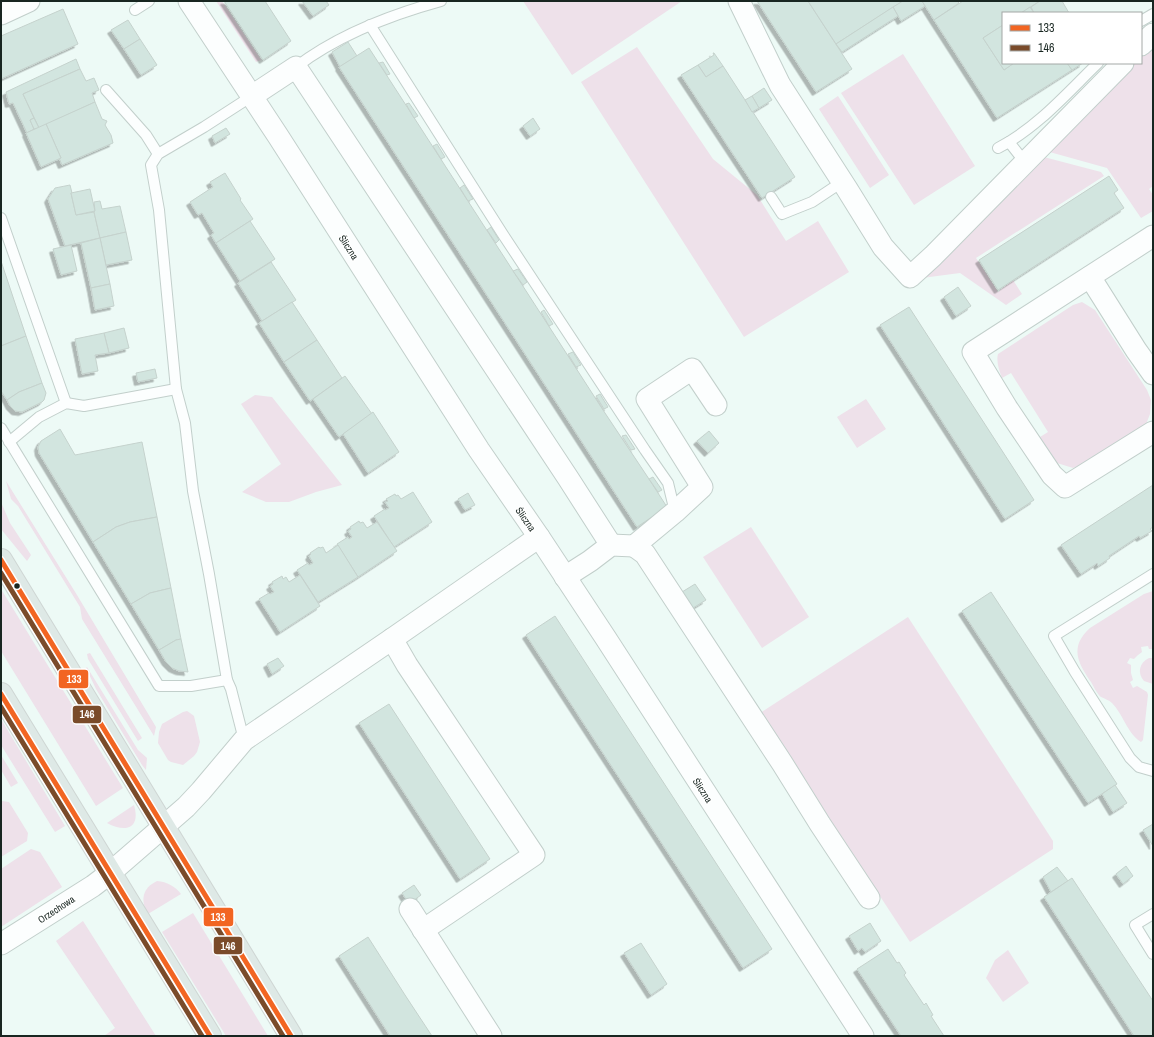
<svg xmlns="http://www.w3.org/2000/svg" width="1154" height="1037" viewBox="0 0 1154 1037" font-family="'Archivo Narrow',sans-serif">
<defs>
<filter id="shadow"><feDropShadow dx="-3.5" dy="3.5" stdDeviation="0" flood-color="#0004"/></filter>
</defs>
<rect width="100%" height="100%" fill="#edfaf6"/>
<g fill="#eee1ea">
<path d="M216 1H222L261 60 256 62Z"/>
<path d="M523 1H682L572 75Z"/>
<path d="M1153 44V186L1149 189 1153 195V211L1141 218 1107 168 1046 151 1133 63H1141V54Z"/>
<path d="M637 47 713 159 757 195 786 241 818 221 849 272 744 337 581 82Z"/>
<path d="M903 54 975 166 914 205 841 93Z"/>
<path d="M838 96 889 175 870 188 819 109Z"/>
<path d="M1040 156 1101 172 1104 176 976 258 998 292 1013 280 1022 294 1006 305 960 273 922 278Z"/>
<path d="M1082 302 1095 310 1147 390 1151 400 1150 414 1145 427 1078 466 1073 468 1057 463 1040 437 1048 432 1011 373 1002 378C999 370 996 361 998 354L1073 305Z"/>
<path d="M255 395 272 397 342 485 316 492 289 502H266L242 492 281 464 241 404Z"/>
<path d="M866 399 886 429 857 448 837 417Z"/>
<path d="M6 481 77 595 156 727 154 736 82 619 80 607 18 506 11 499Z"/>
<path d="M1 502 10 523 31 555 27 561 1 529Z"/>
<path d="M751 527 809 617 762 648 703 557Z"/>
<path d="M1 589 123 788 96 806 1 651Z"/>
<path d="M1153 591V649H1149L1148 646 1141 647 1142 652 1138 655 1134 659 1130 658 1127 663 1131 665V673L1133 680 1130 682 1133 688 1137 686 1147 692 1148 695 1143 740 1141 742C1127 733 1123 714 1112 703 1109 700 1105 699 1101 697 1097 694 1094 687 1091 682 1078 663 1069 647 1090 628L1144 594Z"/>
<path d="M908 617 1053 841V849L910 942 760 713Z"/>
<path d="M90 653 142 738 138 741 88 659 87 654Z"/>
<path d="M1149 658H1153V684L1144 681C1137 673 1139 663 1149 658Z"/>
<path d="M87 667 138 750 147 758 146 770 142 765 96 689 86 668Z"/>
<path d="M187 711 190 713 194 716 200 742 197 752 194 756 183 765 171 762 168 760 158 743 159 732 162 724 183 712Z"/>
<path d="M1 719 65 826 55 832 1 745Z"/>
<path d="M1 755 18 783 11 787 1 770Z"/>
<path d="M2 801 9 802 28 833 27 841 1 857V802Z"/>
<path d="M134 805C141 829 125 833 107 823Z"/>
<path d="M31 849 40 852 62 887 1 927V869Z"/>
<path d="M157 881C167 882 175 886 181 894L148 914C140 901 142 888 157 881Z"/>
<path d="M193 913 268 1036H226L162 932Z"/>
<path d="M83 921 156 1036H104L115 1028 56 941Z"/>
<path d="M1008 950 1029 983 1003 1002 986 978 995 960Z"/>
</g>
<g fill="#d2e5df" stroke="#c5d2cd" filter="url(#shadow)">
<path d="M224 1H265L291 41 263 60Z"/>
<path d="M302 1H326L329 5 313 16Z"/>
<path d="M757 1H808L852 69 816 92Z"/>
<path d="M808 1H903L836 44Z"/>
<path d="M903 1H922L925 6 901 21 893 7Z"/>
<path d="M922 1H957L959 3 934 20Z"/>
<path d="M963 1H1040L1021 13H1003V25L983 38 1004 70 1014 63H1067L1072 70 997 118 934 20Z"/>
<path d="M1040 1H1062L1069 13H1034L1031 7Z"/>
<path d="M893 7 898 16 842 52 836 44Z"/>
<path d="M1030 7 1034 13H1021Z"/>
<path d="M63 9 78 44 1 79V36Z"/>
<path d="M128 20 140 39 124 49 111 30Z"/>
<path d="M1003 25V63H1014L1004 70 983 38Z"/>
<path d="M140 39 157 65 141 75 124 49Z"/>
<path d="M348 42 357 56 340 67 332 52Z"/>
<path d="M369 48 603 410 649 479 667 507 637 527 339 67Z"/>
<path d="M713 53H714L723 66 706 77 698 65 714 55Z"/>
<path d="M76 59 80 69 23 94 34 118 30 120 34 129 27 133 13 103 9 104 6 92Z"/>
<path d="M383 62 390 74 387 75 379 63Z"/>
<path d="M1067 63H1083L1072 70Z"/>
<path d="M698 65 706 77 723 66 795 177 762 198 681 75Z"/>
<path d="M80 69 86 81 94 78 99 90 92 93 95 102 39 128 23 94Z"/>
<path d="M764 88 772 100 759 108 752 96Z"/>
<path d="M752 96 759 108 752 112 745 100Z"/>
<path d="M95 102 102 119 107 121 105 125 111 135 113 143 62 165 59 158H61L46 124Z"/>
<path d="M409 103 418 116 414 118 406 104Z"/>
<path d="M34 118 39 128 34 129 30 120Z"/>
<path d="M533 118 540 129 530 136 523 126Z"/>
<path d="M46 124 61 158 41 167 26 133Z"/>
<path d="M226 128 230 134 215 143 212 136Z"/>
<path d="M437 144 445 157 441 159 433 146Z"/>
<path d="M225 173 241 199 240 200 253 219 216 243 211 235 214 233 202 213 198 215 190 202 213 187 210 182Z"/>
<path d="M1109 176 1118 190 1114 193 1124 208 998 290 979 260Z"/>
<path d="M70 185 72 193H71L76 215 94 212 100 238 65 246 48 199 55 188Z"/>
<path d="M464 185 473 199 468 201 460 188Z"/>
<path d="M90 189 95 211 76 215 71 193Z"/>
<path d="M100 201 102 209 120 206 126 232 100 238 94 212 95 211 94 202Z"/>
<path d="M250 221 275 259 240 281 216 243Z"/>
<path d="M491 227 499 240 496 243 487 230Z"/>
<path d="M126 232 132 260 106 265 100 238Z"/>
<path d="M100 238 110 284 91 288 81 243Z"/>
<path d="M71 245 77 271 61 275 53 249Z"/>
<path d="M1 261 26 336 1 346Z"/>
<path d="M271 262 296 300 262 321 238 283Z"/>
<path d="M518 269 527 282 523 285 513 271Z"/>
<path d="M110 284 114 306 95 310 91 288Z"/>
<path d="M958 287 971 306 956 316 944 297Z"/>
<path d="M292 302 317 340 284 362 259 323Z"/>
<path d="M909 307 1034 500 1005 519 880 325Z"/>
<path d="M544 310 553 324 549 326 541 312Z"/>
<path d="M124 328 129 348 109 353 104 333Z"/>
<path d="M104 333 109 353 95 355 98 371 82 374 75 339Z"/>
<path d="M26 336 42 383 19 392 7 400 1 391V346Z"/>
<path d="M317 340 342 378 310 401 284 362Z"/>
<path d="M573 352 581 365 576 367 568 354Z"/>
<path d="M155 369 157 378 138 382 136 373Z"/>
<path d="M345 376 372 414 339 437 313 399Z"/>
<path d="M42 383 46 393 44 400 42 402 22 412 15 411 10 406 7 400 19 392Z"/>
<path d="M600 394 608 407 604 409 596 396Z"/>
<path d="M373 412 399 452 368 473 343 434Z"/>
<path d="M60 429 75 455 142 442 157 517 130 522 116 527 93 542 39 453 38 447 41 441Z"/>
<path d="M709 431 719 443 708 453 697 441Z"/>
<path d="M626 435 635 449 631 450 622 436Z"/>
<path d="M653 477 662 490 658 492 649 479Z"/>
<path d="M1153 485V527L1150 529 1152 531 1140 538 1139 536 1109 556 1110 558 1098 566 1097 563 1096 564 1081 574 1061 545Z"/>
<path d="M413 492 432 522 394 547 374 516 385 509V510L389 508 385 502 388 501 386 499 395 494 396 496 398 495 401 499Z"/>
<path d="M468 493 475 505 465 510 458 499Z"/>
<path d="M157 517 171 588 150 593 131 604 93 542 116 527 130 522Z"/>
<path d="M359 521 360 523 363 522 367 528 377 522 397 551 358 577 337 544 348 537 349 539 352 537 348 531 351 529 350 527Z"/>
<path d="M338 545 358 577 318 602 297 570 308 563 309 565 313 563 309 556 311 554 310 553 319 547 320 548 323 547 326 553Z"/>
<path d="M300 575 320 606 280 632 259 599 269 593 270 594 274 592 270 586 273 584 272 582 282 576 283 579 286 577 289 582Z"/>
<path d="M695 584 706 600 693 608 682 592Z"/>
<path d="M171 588 181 639 176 640 159 650 131 604 150 593Z"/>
<path d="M991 592 1117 784 1088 803 962 611Z"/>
<path d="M555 616 772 949 743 968 526 635Z"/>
<path d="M181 639 188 672 179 671 172 668 166 662 159 650 176 640Z"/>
<path d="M278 658 284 666 272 674 267 664Z"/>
<path d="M389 704 490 859 460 879 359 723Z"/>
<path d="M1115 785 1127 803 1113 812 1102 794Z"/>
<path d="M1153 824V846L1143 830Z"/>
<path d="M1126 866 1133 876 1123 884 1116 874Z"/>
<path d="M1057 867 1068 881 1051 892 1043 877Z"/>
<path d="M1072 878 1153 1001V1036H1134L1044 897Z"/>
<path d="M414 885 421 895 409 904 402 893Z"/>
<path d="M870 923 881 941 865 952 862 948 858 951 849 936Z"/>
<path d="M368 937 405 995 432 1036H390L339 956Z"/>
<path d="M641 943 667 984 651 995 624 953Z"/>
<path d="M888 949 897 963 899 962 906 973 904 975 924 1005 926 1003 933 1015 931 1016 944 1036H901L857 969Z"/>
</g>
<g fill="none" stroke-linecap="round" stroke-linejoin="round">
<defs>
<g id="lane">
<path d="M135 10 149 1"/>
<path d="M1141 21 1153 14"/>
<path d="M370 25 502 233 645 450 668 483 675 512"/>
<path d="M296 67C338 35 390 15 441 1"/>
<path d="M106 90 146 135 158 154"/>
<path d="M1009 142 1020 156 1025 162"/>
<path d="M998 148C1037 128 1067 93 1098 63"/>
<path d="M771 197 782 214 812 202 842 182"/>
<path d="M1 218 66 403"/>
<path d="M1 428 159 686H191L227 680"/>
<path d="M9 442 39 417 66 403 84 406 176 389"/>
<path d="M1153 574 1054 636 1075 672 1130 758 1139 767 1153 771"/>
<path d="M244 740 231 689 227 680 209 574 193 491 185 423 176 389 159 210 151 165 158 154 204 127 252 96"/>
<path d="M1153 914 1135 925 1153 954"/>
</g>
<g id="street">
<path d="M189 1 278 136 479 450 539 537 605 637 863 1036"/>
<path d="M739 1 780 85 847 189 883 247 910 277 933 256 1123 63"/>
<path d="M1 14 29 1"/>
<path d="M1141 45 1153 34"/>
<path d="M252 96 296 67 568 478 611 545"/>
<path d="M1153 236 973 352 1007 408 1052 475 1065 487 1153 432"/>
<path d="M1090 277 1136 350 1153 374"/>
<path d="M634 546 645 554 782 763 820 824 869 898"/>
<path d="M565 577 590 561 611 545 634 546 675 512 702 487 647 399 692 369 716 405"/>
<path d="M392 639 407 665 534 855 423 930"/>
<path d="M410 909 491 1036"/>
<path d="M1 944 93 886 110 873 186 807 201 791 244 740 392 639 539 537"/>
</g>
<g id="primary">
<path d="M1 560 291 1036"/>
<path d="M1 694 210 1036"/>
</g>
</defs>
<use href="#lane" stroke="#c2cfcb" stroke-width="12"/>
<use href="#street" stroke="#c2cfcb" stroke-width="23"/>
<use href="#primary" stroke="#cfd6d4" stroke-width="24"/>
<use href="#lane" stroke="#fcfefe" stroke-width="10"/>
<use href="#street" stroke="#fcfefe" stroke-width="21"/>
<use href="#primary" stroke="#dee9e6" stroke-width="22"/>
<defs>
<g id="bus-1">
<path d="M1 560 291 1036"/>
<path d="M1 694 210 1036"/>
</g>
<g id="bus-2">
<path d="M1 573 283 1036"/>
<path d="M1 707 202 1036"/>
</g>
</defs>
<use href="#bus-1" stroke="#fff" stroke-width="8"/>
<use href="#bus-2" stroke="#fff" stroke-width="8"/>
<use href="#bus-1" stroke="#f26522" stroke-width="5"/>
<use href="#bus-2" stroke="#7a4b2a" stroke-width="5"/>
</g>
<circle fill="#182621" stroke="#fff" stroke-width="1.5" cx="17" cy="586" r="3.5"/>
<g text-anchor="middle" stroke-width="3" stroke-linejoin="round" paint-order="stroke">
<g font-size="10" fill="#182621" stroke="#fff">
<text transform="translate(349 247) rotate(57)" y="4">Śliczna</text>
<text transform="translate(526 519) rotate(55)" y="4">Śliczna</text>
<text transform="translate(703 790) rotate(57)" y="4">Śliczna</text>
<text transform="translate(56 909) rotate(-33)" y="4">Orzechowa</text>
</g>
</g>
<g stroke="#fff" stroke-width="1.5">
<rect x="58" y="669" width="31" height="20" rx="4" fill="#f26522"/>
<rect x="72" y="705" width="30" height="19" rx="4" fill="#7a4b2a"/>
<rect x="203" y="907" width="31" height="20" rx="4" fill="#f26522"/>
<rect x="213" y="936" width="30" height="19" rx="4" fill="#7a4b2a"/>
</g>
<g font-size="11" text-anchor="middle" font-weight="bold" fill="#fff">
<text x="74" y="683">133</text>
<text x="87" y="718">146</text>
<text x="218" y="921">133</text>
<text x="228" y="950">146</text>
</g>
<rect width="1154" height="1037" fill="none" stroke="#182621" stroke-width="4"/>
<rect x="1002" y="12" width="140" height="52" fill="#ffffff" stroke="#a3a8a6"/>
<rect x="1010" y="25" width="20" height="6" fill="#f26522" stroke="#a3a8a6"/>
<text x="1038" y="32" font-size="12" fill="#182621">133</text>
<rect x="1010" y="45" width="20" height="6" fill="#7a4b2a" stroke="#a3a8a6"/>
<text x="1038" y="52" font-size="12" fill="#182621">146</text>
</svg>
